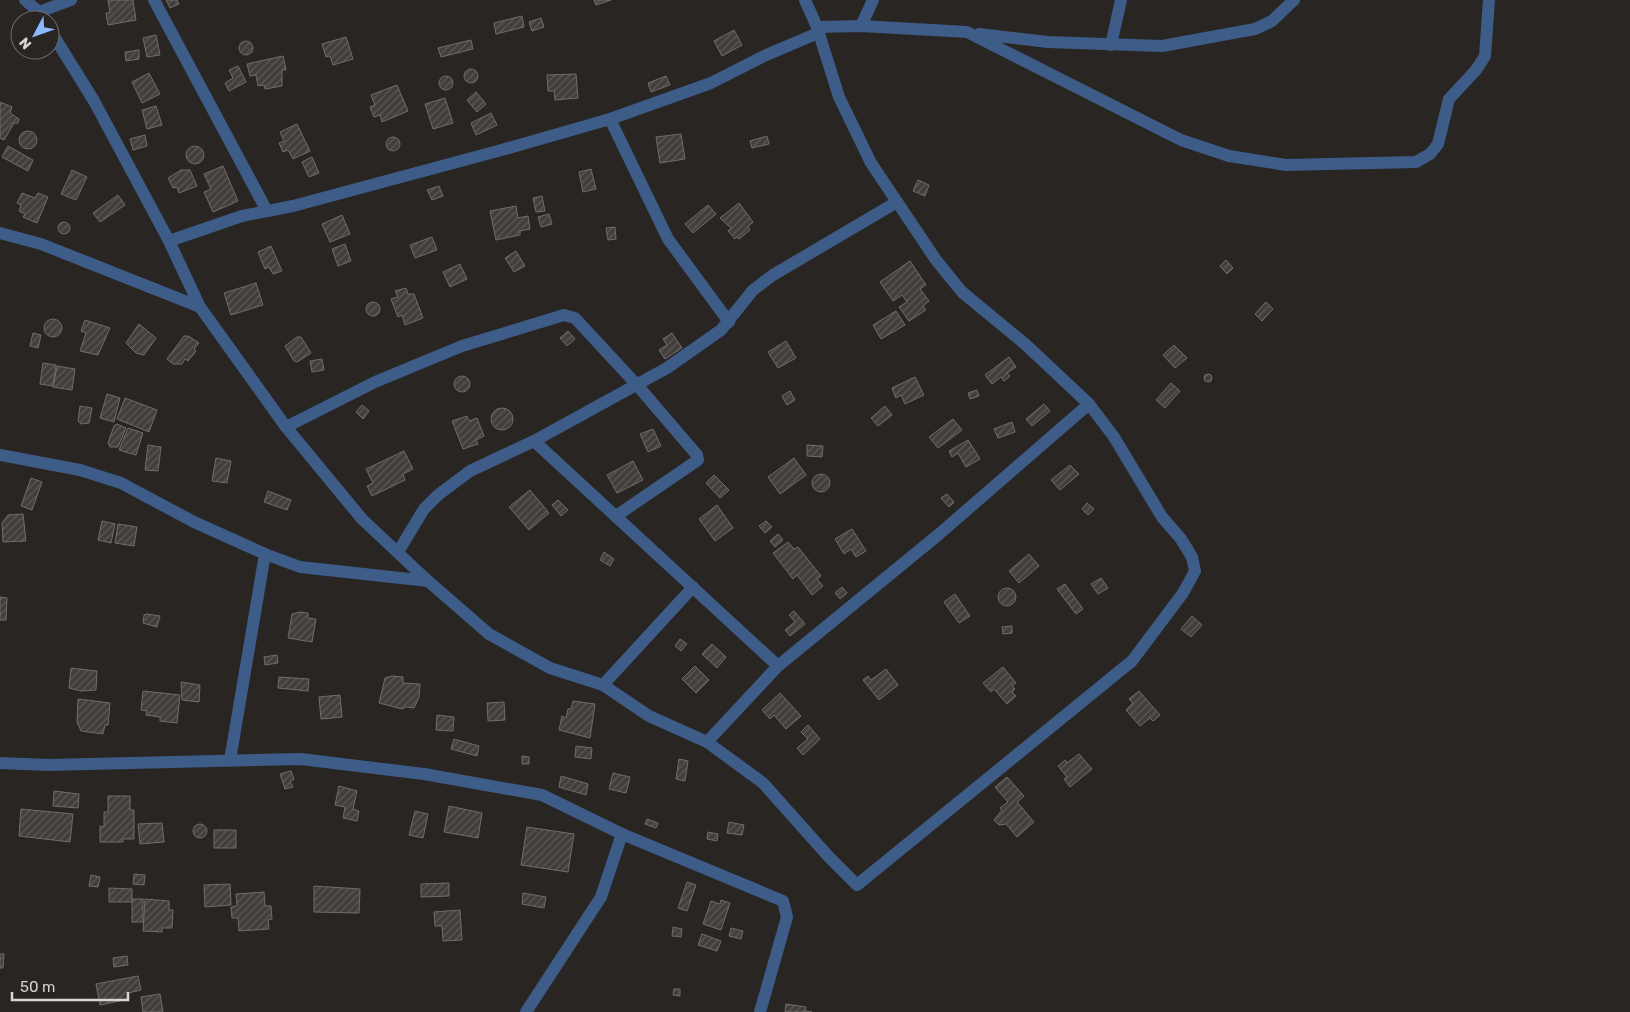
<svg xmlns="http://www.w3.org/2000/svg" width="1630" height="1012" viewBox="0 0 1630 1012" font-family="Rubik,sans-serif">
<defs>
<pattern id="building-hatch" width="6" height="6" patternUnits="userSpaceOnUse" patternTransform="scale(1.25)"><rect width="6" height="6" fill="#413e3c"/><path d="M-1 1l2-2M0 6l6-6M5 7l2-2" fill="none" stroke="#5c5957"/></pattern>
</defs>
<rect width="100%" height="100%" fill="#282523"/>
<g fill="url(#building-hatch)" stroke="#716d6b">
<path d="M108 0H133L136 20 108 25 106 13H110Z"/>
<path d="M166 0H177L179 4 170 8Z"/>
<path d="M594 0H611L596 5Z"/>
<path d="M522 16 524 27 496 34 494 23Z"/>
<path d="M541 18 544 27 532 31 529 22Z"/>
<path d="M734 30 742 45 722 56 714 41Z"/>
<path d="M156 35 160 55 147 57 143 38Z"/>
<path d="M346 37 353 59 333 65 330 56 326 57 322 44Z"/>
<path d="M471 40 473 49 441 57 438 48Z"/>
<circle cx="246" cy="48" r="7"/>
<path d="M139 50V59L126 61 125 52Z"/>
<path d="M283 56 286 70H282V86L265 89 264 85 258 86 256 75 250 76 247 64Z"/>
<path d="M238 66 246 82 229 91 225 83 233 78 229 70Z"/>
<circle cx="471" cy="76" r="7"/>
<path d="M149 73 160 94 142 103 132 82Z"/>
<path d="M576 74 578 98 555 100 554 91H548L547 75Z"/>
<circle cx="446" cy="83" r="7"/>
<path d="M666 76 670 85 651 92 648 83Z"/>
<path d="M397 85 408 111 382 122 380 115 374 117 370 107 375 105 371 95Z"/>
<path d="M476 92 486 104 477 112 467 100Z"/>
<path d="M445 98 453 123 433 129 425 104Z"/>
<path d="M0 102 12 107 10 113 19 119 18 123H14L4 140 0 138Z"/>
<path d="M156 106 162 125 147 129 142 110Z"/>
<path d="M491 113 497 125 476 135 471 123Z"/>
<path d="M297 124 310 151 293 159 288 150 283 152 279 143 284 141 280 132Z"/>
<circle cx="28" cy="140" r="9"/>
<path d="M681 134 685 159 660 163 656 137Z"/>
<path d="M145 135 147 146 133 150 130 139Z"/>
<path d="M767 136 769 144 752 148 750 141Z"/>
<circle cx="393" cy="144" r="7"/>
<path d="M8 146 33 160 28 171 2 157Z"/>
<circle cx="195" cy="155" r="9"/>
<path d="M312 157 319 173 309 177 302 162Z"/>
<path d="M223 166 238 201 213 212 204 192 211 189 204 174Z"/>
<path d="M591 169 596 189 583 192 579 172Z"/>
<path d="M72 170 87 177 76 200 61 194Z"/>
<path d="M181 170H190L197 186 179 193 177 187 173 188 168 178Z"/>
<path d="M918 180 929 185 925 196 913 191Z"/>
<path d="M439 186 443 196 432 200 427 190Z"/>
<path d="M22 193 35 198 38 193 48 197 37 223 23 217 25 214 19 211 21 205 17 203Z"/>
<path d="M118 195 125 205 100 222 93 213Z"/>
<path d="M542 196 545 211 536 212 533 198Z"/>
<path d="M739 203 753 222 748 227 750 230 739 239 737 237 735 239 728 231 731 228 720 218Z"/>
<path d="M708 205 716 214 693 233 685 224Z"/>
<path d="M516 206 518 218 528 216 530 229 520 231V235L496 240 490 211Z"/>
<path d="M549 214 552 224 541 227 538 217Z"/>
<path d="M342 215 350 234 330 242 322 224Z"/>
<circle cx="64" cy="228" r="6"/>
<path d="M615 227 616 239 608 240 606 228Z"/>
<path d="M432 237 437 250 415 258 410 245Z"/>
<path d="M345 244 351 261 338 266 332 249Z"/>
<path d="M271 246 282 271 273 274 269 267 265 269 258 252Z"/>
<path d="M516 251 525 266 514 272 505 258Z"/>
<path d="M1226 260 1233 268 1227 274 1220 266Z"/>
<path d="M910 261 926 285 920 289 929 301 923 306 926 310 909 321 899 307 907 302 902 295 893 301 880 282Z"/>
<path d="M460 264 467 279 450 287 443 272Z"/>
<path d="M256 283 263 305 231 315 224 293Z"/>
<path d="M406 288 408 294H414L423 318 405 325 402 315 398 317 391 299 398 297 395 291Z"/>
<circle cx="373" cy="309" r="7"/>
<path d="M1266 302 1273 309 1262 321 1255 314Z"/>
<path d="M896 311 905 325 881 339 873 325Z"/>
<circle cx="53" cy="328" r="9"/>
<path d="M85 320 110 328 98 355 80 351 86 333 81 331Z"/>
<path d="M139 324 156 338 144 355 136 353 126 343Z"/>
<path d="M568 331 575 339 567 346 560 338Z"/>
<path d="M33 333 41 335 38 348 30 346Z"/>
<path d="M672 333 682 348 665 359 659 350 667 345 663 339Z"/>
<path d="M184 336H188L199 343 194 349 196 351 188 361 185 359 182 364H173L167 359Z"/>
<path d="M297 337H301L311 353 297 362 294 361 285 346Z"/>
<path d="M786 341 796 358 778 368 768 352Z"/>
<path d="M1174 345 1187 358 1175 368 1163 355Z"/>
<path d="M1009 357 1016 367 1007 373 1010 376 1004 381 1001 377 992 384 985 375Z"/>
<path d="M322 359 324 370 312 372 310 361Z"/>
<path d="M43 363 56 365 53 386 40 384Z"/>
<path d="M57 366 75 369 72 390 53 387Z"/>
<circle cx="1208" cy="378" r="4"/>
<circle cx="462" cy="384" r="8"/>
<path d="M915 377 924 395 905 404 901 395 896 398 892 388Z"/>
<path d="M1171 383 1180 391 1165 408 1156 400Z"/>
<path d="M977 390 979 396 970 399 968 393Z"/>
<path d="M790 391 795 400 787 405 782 396Z"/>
<path d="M107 394 120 398 114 422 100 418Z"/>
<path d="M125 398 157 410 149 432 117 419Z"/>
<path d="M1044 404 1050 411 1032 426 1026 419Z"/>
<path d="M362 405 369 411 363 419 356 412Z"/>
<path d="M80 406 92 408 89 423 81 424 78 421Z"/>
<path d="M885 406 892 415 878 426 871 418Z"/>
<circle cx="502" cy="419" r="11"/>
<path d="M467 416 469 421 477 418 484 436 476 440 478 444 463 449 452 421Z"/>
<path d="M953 419 962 430 938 448 929 437Z"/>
<path d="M1012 422 1015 432 998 438 994 429Z"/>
<path d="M117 424 126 428 118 447H110L108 443 114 426Z"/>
<path d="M128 428 143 433 136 455 119 450Z"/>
<path d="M653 429 661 446 648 452 640 434Z"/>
<path d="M968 440 980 459 966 467 958 453 952 457 949 451Z"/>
<path d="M148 445 161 447 158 471 145 470Z"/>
<path d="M807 445 823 446 822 457 807 456Z"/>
<path d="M404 451 413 469 403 474 405 480 372 496 367 486 373 483 366 469Z"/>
<path d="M216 458 231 461 227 483 212 481Z"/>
<path d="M794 458 806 475 780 494 768 477Z"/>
<path d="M633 461 643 480 617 493 607 475Z"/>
<path d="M1070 465 1079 474 1060 490 1051 480Z"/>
<circle cx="821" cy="483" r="9"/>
<path d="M714 475 729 490 720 498 706 483Z"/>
<path d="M31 478 42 482 32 510 21 506Z"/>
<path d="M530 490 549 513 529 530 509 507Z"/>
<path d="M268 491 291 500 287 510 264 502Z"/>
<path d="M947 494 954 502 949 507 941 498Z"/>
<path d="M558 500 568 510 561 516 552 505Z"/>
<path d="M1087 503 1094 509 1088 515 1082 509Z"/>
<path d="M717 505 733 528 715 541 699 519Z"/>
<path d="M23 514 26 541 3 542 2 523 8 515Z"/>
<path d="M102 521 115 524 111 543 98 540Z"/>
<path d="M766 521 772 527 765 533 759 526Z"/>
<path d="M118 524 137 527 134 546 115 543Z"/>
<path d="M852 529 866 551 856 557 851 549 844 554 835 539Z"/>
<path d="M778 534 783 540 775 547 770 541Z"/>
<path d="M788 542 794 549 798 547 821 576 817 579 823 586 812 595 797 575 793 579 773 553Z"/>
<path d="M604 552 614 559 610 566 600 560Z"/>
<path d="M1029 554 1039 566 1019 583 1009 571Z"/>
<path d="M1101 578 1108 588 1098 594 1091 584Z"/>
<path d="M1065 584 1083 609 1076 614 1057 589Z"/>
<path d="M842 587 847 593 840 599 835 593Z"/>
<circle cx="1007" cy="597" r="9"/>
<path d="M955 594 970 616 959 623 944 602Z"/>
<path d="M0 597 7 598 6 620H0Z"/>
<path d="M794 611 805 624 790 636 785 630 795 622 789 615Z"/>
<path d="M300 612 308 613V618L316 619 312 642 288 638 292 614Z"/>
<path d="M147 614 160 616 157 627 143 623 144 615Z"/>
<path d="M1192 616 1202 625 1191 637 1181 629Z"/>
<path d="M1012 626V633L1003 634 1002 627Z"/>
<path d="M680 639 687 644 681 651 675 646Z"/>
<path d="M712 644 726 657 717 668 702 654Z"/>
<path d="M277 655 278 663 265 665 264 657Z"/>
<path d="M695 666 709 680 696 693 682 679Z"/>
<path d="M1003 667 1016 683 1012 686 1015 689 1012 692 1016 696 1007 704 994 689 991 692 983 683Z"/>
<path d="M71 668 97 671 96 690 81 691 69 688Z"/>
<path d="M886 669 898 685 879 700 863 680 868 676 871 680Z"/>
<path d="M392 676 403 677V683L420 684 419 697 414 708 406 707 402 709 379 703 385 678Z"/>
<path d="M279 677 309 679 308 691 278 688Z"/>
<path d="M181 682 200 685 199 702 182 700Z"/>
<path d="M143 691 180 695 177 723 160 721V717L146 715 147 711 141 710Z"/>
<path d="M1139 691 1160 715 1153 721 1150 718 1140 726 1126 710 1133 703 1129 699Z"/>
<path d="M780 693 801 716 786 729 774 715 770 719 762 710Z"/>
<path d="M340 695 342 717 321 719 319 697Z"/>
<path d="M78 699 110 703 108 725H105L103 734 81 731 77 722Z"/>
<path d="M573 701 595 704 590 738 559 730 562 716 566 718 568 709H571Z"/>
<path d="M504 702 505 720 488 721 487 703Z"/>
<path d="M437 715 454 717 453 731 436 730Z"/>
<path d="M808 725 820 739 803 755 797 748 808 739 801 732Z"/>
<path d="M454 739 479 746 477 756 451 749Z"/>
<path d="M576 746 592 748 591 759 575 757Z"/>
<path d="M1079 754 1092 769 1070 787 1064 779 1067 777 1058 766 1065 760 1067 763Z"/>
<path d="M522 756 529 757V764H522Z"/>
<path d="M679 759 688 761 685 781 676 779Z"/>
<path d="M291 771 294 779 290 782 293 787 285 789 280 774Z"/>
<path d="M613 773 630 777 626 793 609 789Z"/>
<path d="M561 776 588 784 586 795 559 787Z"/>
<path d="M1007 777 1024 796 1017 802 1034 822 1017 837 1006 824 999 825 994 820 1002 810 1000 808 1008 802 995 787Z"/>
<path d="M339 786 357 791 353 809 359 811 357 821 343 818 345 807 335 805Z"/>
<path d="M54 791 79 794 78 808 53 806Z"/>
<path d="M108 796H130V810H134V839H123V842H100V826L104 827V812H108Z"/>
<path d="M449 806 482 813 478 838 444 832Z"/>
<path d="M21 809 73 814 70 842 19 836Z"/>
<path d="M415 811 428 814 423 838 409 835Z"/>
<path d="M647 819 658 823 656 828 645 824Z"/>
<path d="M729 822 744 825 742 835 727 833Z"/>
<path d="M162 823 164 842 140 844 138 824Z"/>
<circle cx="200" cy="831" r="7"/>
<path d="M527 827 574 834 568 872 521 865Z"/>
<rect x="214" y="830" width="22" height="18"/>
<path d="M708 832 718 834 717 841 707 839Z"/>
<path d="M134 874 145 875 144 885 133 884Z"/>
<path d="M91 875 100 877 98 887 89 886Z"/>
<path d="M687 882 696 885 687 911 678 908Z"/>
<path d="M449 883V896L421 897V884Z"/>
<path d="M230 884 231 905 205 907 204 885Z"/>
<path d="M314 886 360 889 359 913 314 912Z"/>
<path d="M109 888 132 889V902H109Z"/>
<path d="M264 892 265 906H271L272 919 268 920 269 929 239 931 238 918H232L231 907 237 906 236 894Z"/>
<path d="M523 893 546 897 544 908 522 904Z"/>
<rect x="132" y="899" width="11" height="23"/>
<path d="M145 899 169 901V910H173L172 928H162V932L143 931Z"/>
<path d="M721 900 730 903 721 930 703 924 711 901 720 904Z"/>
<path d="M460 910 462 940 443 941 442 926H435L434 912Z"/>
<path d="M673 927 682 929 681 937 672 936Z"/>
<path d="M731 928 743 931 741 939 729 936Z"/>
<path d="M702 934 721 941 717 951 698 945Z"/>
<path d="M0 954H4L3 968H0Z"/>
<path d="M127 956 128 965 114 967 113 958Z"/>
<path d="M138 976 141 990 128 993 129 999 100 1005 96 984Z"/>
<path d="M674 989H680V996L673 995Z"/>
<path d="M160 994 163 1012H143L141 997Z"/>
<path d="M786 1004 806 1007 805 1011 812 1012H785Z"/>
</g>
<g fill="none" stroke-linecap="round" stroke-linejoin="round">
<g stroke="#3d5c87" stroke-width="12">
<path d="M25 0 39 12 44 20"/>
<path d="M154 0 267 211"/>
<path d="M39 12 71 0"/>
<path d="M861 26 873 0"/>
<path d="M817 27 861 26 967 32 1181 140 1229 156 1286 165 1416 162 1430 154 1438 144 1449 99 1476 70 1485 56 1489 0"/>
<path d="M50 30 94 101 169 241 200 307 286 427 362 519 428 581 489 634 550 668 603 685 649 716 707 742 763 783 828 856 857 885 1132 661 1183 593 1195 571 1192 557 1181 539 1162 517 1114 437 1089 404 1025 344 962 292 936 260 871 163 839 97 817 27 805 0"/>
<path d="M979 34 1048 42 1162 46 1255 29 1272 21 1294 0"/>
<path d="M1111 45 1121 0"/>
<path d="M610 119 668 239 729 322"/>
<path d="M0 233 41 244 200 307"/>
<path d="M169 241 242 216 293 206 498 151 610 119 711 83 764 56 818 33"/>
<path d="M286 427 375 382 462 346 564 315 575 318 637 385 697 455 698 460 616 516"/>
<path d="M534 441 778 666"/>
<path d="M0 455 80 470 121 483 194 522 265 554 300 567 428 581"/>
<path d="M398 552 424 509 438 495 470 471 534 441 667 368 721 330 753 290 773 275 897 202"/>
<path d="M603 685 693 587"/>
<path d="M707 742 778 666 938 535 1089 404"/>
<path d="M230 760 265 554"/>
<path d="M0 763 48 765 301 759 424 774 542 795 622 834 783 901 787 917 760 1012"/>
<path d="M526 1012 601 897 622 834"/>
</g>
</g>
<g transform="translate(35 35) rotate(229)"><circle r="24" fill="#282523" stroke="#6e6b6a"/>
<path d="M0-4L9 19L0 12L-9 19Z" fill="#8abafc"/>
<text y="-8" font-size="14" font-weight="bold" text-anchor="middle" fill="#d7d5d4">N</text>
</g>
<path d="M12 992v8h116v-8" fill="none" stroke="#d7d5d4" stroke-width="2.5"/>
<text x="20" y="992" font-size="15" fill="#d7d5d4" stroke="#282523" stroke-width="4" paint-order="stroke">50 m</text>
</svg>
